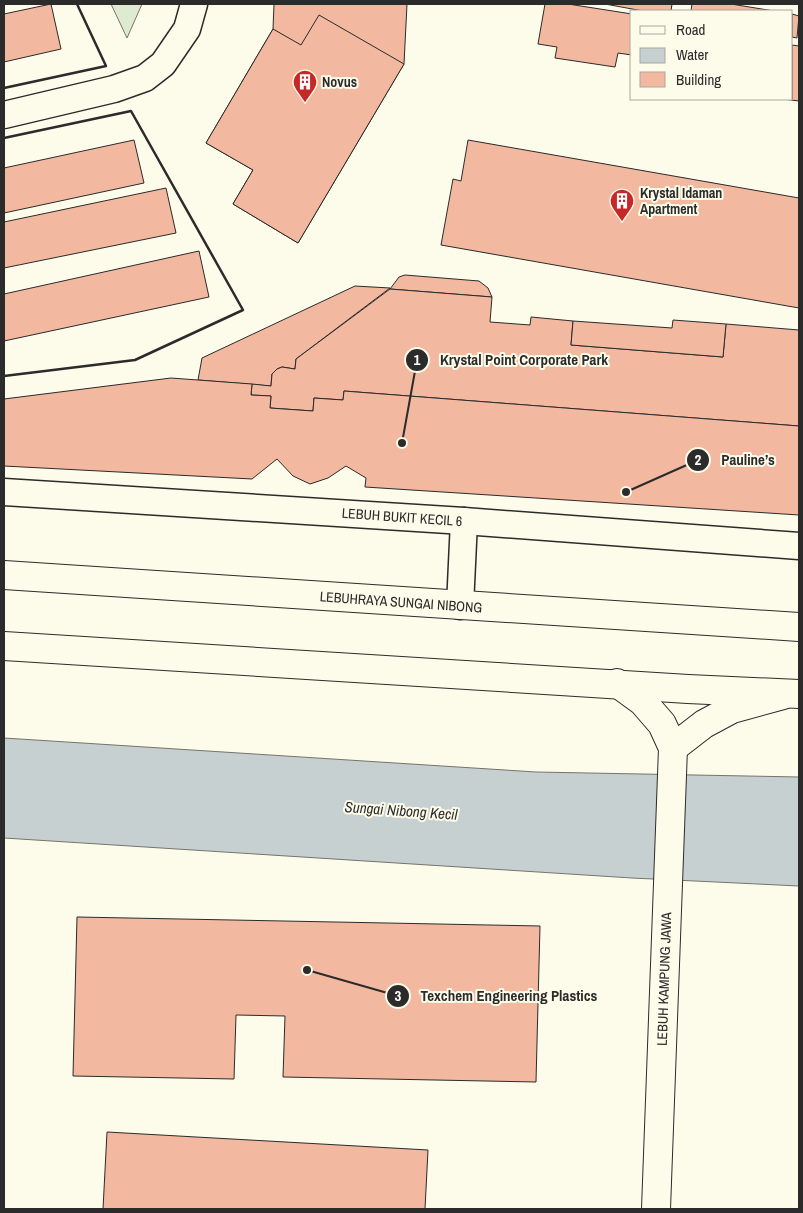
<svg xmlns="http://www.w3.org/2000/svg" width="803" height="1213" viewBox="0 0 803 1213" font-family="'Archivo Narrow',sans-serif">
<rect width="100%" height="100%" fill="#fdfbea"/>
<path fill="#deebd1" stroke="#74746e" d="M111 4H142L127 38Z"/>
<path fill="#c7d0d0" stroke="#74746e" d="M4 738 536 772 799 777V886L632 878 4 838Z"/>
<g fill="#f2b8a0" stroke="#2b2b2b">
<path d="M51 4 61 49 4 62V14Z"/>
<path d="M274 4H407L404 64 298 243 233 204 253 170 206 143 273 29Z"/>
<path d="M545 4H568L632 14V55L618 53 615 67 555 58 557 47 538 44Z"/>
<path d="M605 4H672L671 11H643Z"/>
<path d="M692 4H731L774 11H691Z"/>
<path d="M792 14 799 16 797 38 792 37Z"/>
<path d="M319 15 404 64 298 243 233 204 253 170 206 143 273 29 301 45Z"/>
<path d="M792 45 799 46V101L783 99H792Z"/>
<path d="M134 140 144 183 4 213V168Z"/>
<path d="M468 140 799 198V308L441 245 453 179 461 181Z"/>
<path d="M166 188 176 233 4 268V222Z"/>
<path d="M199 251 209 297 4 341V294Z"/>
<path d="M405 275 479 281 488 288 492 297 390 289 399 277Z"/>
<path d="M355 286 390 288 296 359 295 369 282 367 277 369 272 374 271 386 198 380 202 358Z"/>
<path d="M390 289 492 297 490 322 530 325 531 317 573 321 571 345 723 357 726 324 799 330V426L344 391 343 400 314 398 313 411 270 408 271 396 251 395 252 384 271 386 272 374 277 369 282 367 295 369 296 359Z"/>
<path d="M673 320 726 324 723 357 571 345 573 321 672 328Z"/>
<path d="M171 378 252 384 251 395 271 396 270 408 313 411 314 398 343 400 344 391 799 426V515L365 487 366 478 346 466 328 478 310 484 293 476 277 459 252 479 4 466V399Z"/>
<path d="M77 917 540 926 536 1082 283 1077 285 1016 236 1015 234 1079 73 1076Z"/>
<path d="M107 1132 428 1150 425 1209H103Z"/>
</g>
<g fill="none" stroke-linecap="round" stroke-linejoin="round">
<defs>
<g id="street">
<path d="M4 115 114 89 145 78 163 64 187 29 194 4"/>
<path d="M4 492 464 521 799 546"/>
<path d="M460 606 464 521"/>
</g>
<g id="secondary">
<path d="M617 683 643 702 662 724 673 748 656 1209"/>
<path d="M673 748 704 724 732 709 783 695"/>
</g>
<g id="primary">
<path d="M4 575 799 627"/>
<path d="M4 646 688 689 799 694"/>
</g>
</defs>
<use href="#street" stroke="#2b2b2b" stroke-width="29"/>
<use href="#secondary" stroke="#2b2b2b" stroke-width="30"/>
<use href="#primary" stroke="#2b2b2b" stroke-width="30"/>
<use href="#street" stroke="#fdfbea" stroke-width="26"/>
<use href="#secondary" stroke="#fdfbea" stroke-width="28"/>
<use href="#primary" stroke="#fdfbea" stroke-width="28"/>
<g stroke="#2b2b2b" stroke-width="2.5">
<path d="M4 88 106 66 77 4"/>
<path d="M4 138 131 111 243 310 135 360 4 376"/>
</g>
</g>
<defs>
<symbol id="building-pin" viewBox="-11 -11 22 30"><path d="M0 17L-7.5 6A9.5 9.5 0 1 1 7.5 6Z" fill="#c62828" stroke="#fdfbea"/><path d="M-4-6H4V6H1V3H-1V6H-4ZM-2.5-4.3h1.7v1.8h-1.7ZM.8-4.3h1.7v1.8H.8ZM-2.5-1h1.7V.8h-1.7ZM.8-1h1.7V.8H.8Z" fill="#fff"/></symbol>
</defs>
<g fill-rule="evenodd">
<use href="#building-pin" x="291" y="68" width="28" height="38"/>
<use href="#building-pin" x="608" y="187" width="28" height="38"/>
</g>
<g text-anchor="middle" stroke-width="4" stroke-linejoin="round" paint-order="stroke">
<g font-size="14" font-weight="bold" fill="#2b2b2b" stroke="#fdfbea" text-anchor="start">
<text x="322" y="87">Novus</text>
<text x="640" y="198">Krystal Idaman<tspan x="640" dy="16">Apartment</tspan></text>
</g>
<g font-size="14" fill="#2b2b2b" stroke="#fdfbea">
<text transform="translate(402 517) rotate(4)" y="5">LEBUH BUKIT KECIL 6</text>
<text transform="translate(401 602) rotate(4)" y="5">LEBUHRAYA SUNGAI NIBONG</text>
<text transform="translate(664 979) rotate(-88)" y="5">LEBUH KAMPUNG JAWA</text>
</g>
<g font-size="15" font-style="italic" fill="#2b2b2b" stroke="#fdfbea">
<text transform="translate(401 811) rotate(4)" y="5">Sungai Nibong Kecil</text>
</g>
</g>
<path fill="none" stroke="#2b2b2b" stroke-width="2" d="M402 443L417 360M626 492L698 460M307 970L398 996"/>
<g fill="#2b2b2b" stroke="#fdfbea" stroke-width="2">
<circle cx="402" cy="443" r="5"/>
<circle cx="626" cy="492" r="5"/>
<circle cx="307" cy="970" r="5"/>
<circle cx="417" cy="360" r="12"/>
<circle cx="698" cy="460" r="12"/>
<circle cx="398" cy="996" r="12"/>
</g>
<g font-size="15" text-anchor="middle" font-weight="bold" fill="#fff">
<text x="417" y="365">1</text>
<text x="698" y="465">2</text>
<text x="398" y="1001">3</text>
</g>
<g font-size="15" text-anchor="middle" font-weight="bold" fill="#2b2b2b" stroke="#fdfbea" stroke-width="4" stroke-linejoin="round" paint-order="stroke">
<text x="524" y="365">Krystal Point Corporate Park</text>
<text x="748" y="465">Pauline’s</text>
<text x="509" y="1001">Texchem Engineering Plastics</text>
</g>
<rect width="803" height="1213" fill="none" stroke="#2b2b2b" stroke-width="10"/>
<rect x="630" y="10" width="162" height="90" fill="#fdfbea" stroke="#a9a89e"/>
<rect x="640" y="26" width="25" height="8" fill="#fdfbea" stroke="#a9a89e"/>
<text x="676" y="35" font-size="15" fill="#2b2b2b">Road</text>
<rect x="640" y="48" width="25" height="15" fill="#c7d0d0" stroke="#a9a89e"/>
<text x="676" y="60" font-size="15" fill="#2b2b2b">Water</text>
<rect x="640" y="72" width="25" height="15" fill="#f2b8a0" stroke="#a9a89e"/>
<text x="676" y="85" font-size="15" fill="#2b2b2b">Building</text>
</svg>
